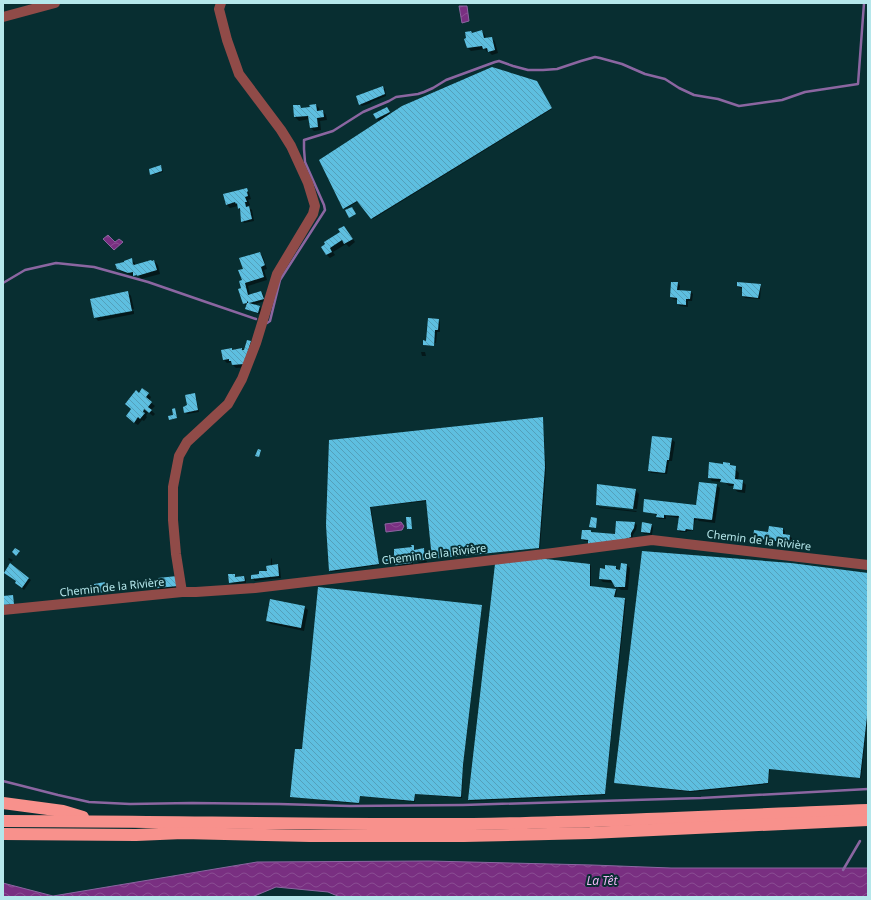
<svg xmlns="http://www.w3.org/2000/svg" width="871" height="900" viewBox="0 0 871 900" font-family="'Noto Sans',sans-serif">
<defs>
<pattern id="water-waves" width="16" height="10" patternUnits="userSpaceOnUse"><rect width="16" height="10" fill="#792f81"/><path d="M0 5q4-4 8 0t8 0" fill="none" stroke="#8a4d93"/></pattern>
<pattern id="building-back-hatch" width="6" height="6" patternUnits="userSpaceOnUse"><rect width="6" height="6" fill="#5ebfe0"/><path d="M-1 5l2 2M0 0l6 6M5-1l2 2" fill="none" stroke="#54a0ba"/></pattern>
</defs>
<rect width="100%" height="100%" fill="#082e31"/>
<g fill="url(#water-waves)" stroke="#8b66a1">
<path d="M459 6H467L469 21 462 23Z"/>
<path d="M108 235 115 242 119 239 123 242 114 250 103 239Z"/>
<path d="M401 522 404 526 402 530 386 532 385 524Z"/>
<path d="M429 861 592 865 671 868H868V897H340L328 892 276 887 252 897H3V883L53 896 257 862Z"/>
</g>
<g fill="#0007">
<path d="M471 32 473 34 482 32 485 35 486 39 492 38 495 42 498 53 492 55 489 52H487L485 49 471 51 468 48Z"/>
<path d="M538 83 552 109 373 219 359 201 345 209 344 208 380 122 377 119 387 108 391 114Z"/>
<path d="M383 87 385 89 386 96 371 102V103L362 106 360 104Z"/>
<path d="M316 105 319 108 320 111H323L326 115 327 120 320 121 321 130 314 131 311 128 309 119 299 121 295 117 294 106H300L303 109 311 108Z"/>
<path d="M161 166 163 172 152 175 151 174Z"/>
<path d="M246 189 249 193 251 199 248 200 250 205 248 206V207L252 210 254 221 244 223 242 221 241 211 239 209 238 206 230 208 226 204Z"/>
<path d="M344 227 347 230 355 242 349 247 346 244 333 252 335 255 330 258 327 255 326 244 341 232Z"/>
<path d="M260 253 263 257 267 269 264 270 267 280 248 286 250 295 261 292 263 294 265 301 252 305 260 307 262 309 261 315 249 310 246 308 248 305H246L244 303 241 290 243 281 244 269Z"/>
<path d="M131 260 135 263V266L154 261 158 265 160 274 141 279 135 272 136 276H133L122 272 118 269Z"/>
<path d="M678 283 680 286 679 291 691 292 693 294 692 301H688V307L680 306 678 304V300L673 299 671 297Z"/>
<path d="M759 285 761 287 760 299 745 298 743 295V289L740 288 738 286Z"/>
<path d="M128 292 131 296 134 309 96 316V318L134 311V314L98 321 95 317Z"/>
<path d="M438 320 440 322V332H437L436 343H434V346H425L424 341 427 342Z"/>
<path d="M248 341 251 342 254 345 247 367 236 368 233 365 232 362 227 363 224 360 231 349 233 351 242 349 245 352Z"/>
<path d="M421 352H425L426 356H422Z"/>
<path d="M139 394H148L151 397 149 401 155 406 151 410 155 414 153 416 148 412 146 416 147 417 144 421 142 420 138 425 130 420 133 409Z"/>
<path d="M194 394 196 397 199 412 187 414 185 412Z"/>
<path d="M543 418V419L546 469 540 548 434 559 427 501 371 507 379 565 331 572 330 571 327 525Z"/>
<path d="M671 439 675 442 672 461H669L667 474 651 473 649 471Z"/>
<path d="M722 464H729L730 466 736 467V470L739 473 738 481H742L746 485 745 493 738 492 734 489 735 486H729L726 483 721 482 712 481 709 477Z"/>
<path d="M716 485 720 488 715 523 699 521 697 519V520H695L693 531 691 530V531H687V532H680L678 529 679 518 666 516V519H659L655 514 644 512 696 506Z"/>
<path d="M635 490 639 494 637 509 599 505V507L637 511 636 512 600 508 597 505Z"/>
<path d="M634 523 637 525 636 530 633 535V539L589 541H584L582 538 590 531 592 533 616 535Z"/>
<path d="M651 524 653 527 652 535 644 534 642 532Z"/>
<path d="M769 528 783 529 785 531V535L789 536 792 538 791 544 763 541 760 538V539L754 538 769 533Z"/>
<path d="M424 549 426 552 427 562 419 563 416 560V561L413 562V565L398 566 396 563H394L391 560V565H387L390 556 412 550Z"/>
<path d="M9 558 13 560 11 562 8 559Z"/>
<path d="M271 558 272 559V566L271 564Z"/>
<path d="M278 565 280 568 281 578 255 581 252 578 268 571Z"/>
<path d="M590 565 591 566V587L616 590H617L615 598 626 600 605 795 470 801 469 800Z"/>
<path d="M626 565 630 568 628 590H621L614 583 603 582 600 579 606 570 616 567 619 570 621 571Z"/>
<path d="M868 574V713L861 778 770 769 768 784 691 792 615 783Z"/>
<path d="M235 576V578L244 577 246 579V583L232 584 230 582Z"/>
<path d="M176 577 180 588 160 590 158 588Z"/>
<path d="M28 578 31 580 24 590 16 583 17 581Z"/>
<path d="M482 606V607L463 767 462 798 415 794V802L360 796 359 804 292 797 303 750Z"/>
<path d="M304 607 308 610 304 631 271 624 267 621Z"/>
</g>
<g fill="none" stroke-linecap="round" stroke-linejoin="round">
<g stroke="#8b66a1" stroke-width="2.5">
<path d="M3 283 25 270 56 263 94 267 148 282 206 302 256 319"/>
<path d="M267 323 270 321 280 280 325 210 324 205 305 162 304 149V140L333 131 363 112 389 101 396 97 418 94 424 92 433 88 446 80 495 62 499 61 513 66 528 70H543L557 69 581 61 595 57 600 58 622 64 645 74 665 79 679 88 694 95 718 99 739 106 782 100 805 92 858 84 864 3"/>
<path d="M3 781 58 795 89 802 130 804 192 803 279 804 350 806 463 805 701 798 868 789"/>
<path d="M843 870 860 841"/>
</g>
</g>
<g fill="url(#building-back-hatch)">
<path d="M482 30 484 38 492 37 495 50 488 52 487 48 483 49 482 46 467 48 464 39 466 38 465 32 471 31 472 33Z"/>
<path d="M492 67 537 81 552 108 371 219 357 201 343 209 319 160 402 106Z"/>
<path d="M383 86 385 94 359 105 356 96Z"/>
<path d="M316 104 317 111 323 110 324 117 317 118 318 127 310 128 308 116 294 117 293 105H300L301 108 310 107 309 105Z"/>
<path d="M387 107 390 112 376 119 373 114Z"/>
<path d="M161 165 162 171 150 175 149 169Z"/>
<path d="M247 188 248 191 247 192 248 196 245 197 247 202H245L246 207 249 206 252 219 241 222 240 208 238 209 237 203 236 204 235 202 226 205 223 194Z"/>
<path d="M352 207 356 214 349 218 345 210Z"/>
<path d="M344 226 353 239 344 244 342 240 330 248 332 252 326 255 321 247 325 244 324 242 340 232 338 229Z"/>
<path d="M260 252 265 265 261 267 264 277 245 283 248 295 261 291 264 299 249 303 260 306 258 313 245 309 247 303H248V301L247 302V303L243 304 238 289 241 288 239 281 242 280 238 270 243 269 239 258Z"/>
<path d="M132 258 133 265 134 264V265L151 260 152 261 154 260 157 270 137 276V275L133 276V272L128 273 117 269 115 264 124 262V261Z"/>
<path d="M671 282H678L677 290 691 291 690 299H686V305L677 304V298L670 297Z"/>
<path d="M737 282 761 284 758 298 742 296V287L737 286Z"/>
<path d="M128 291 132 311 94 318 90 299Z"/>
<path d="M428 318 439 319 438 330H435L434 346 423 345V340L426 341Z"/>
<path d="M247 340 251 341 244 364 232 365 231 361H229V359L223 360 221 350 232 348V350L242 348V350H244Z"/>
<path d="M142 388 149 393 146 397 152 402 148 407 152 410 149 413 144 409 143 412 145 413 140 419 138 417 134 423 126 416 131 409 125 404 136 390 139 393Z"/>
<path d="M195 393 198 410 184 413 183 407 187 405 185 395Z"/>
<path d="M175 408 177 418 169 420 168 416 173 415 172 409Z"/>
<path d="M543 417 545 467 539 548 432 559 426 500 370 507 379 564 329 571 326 525 329 440Z"/>
<path d="M652 436 672 438 669 460H667L665 473 648 471Z"/>
<path d="M258 449 261 450 259 457 255 456Z"/>
<path d="M709 462 723 464V462L730 463V465L736 466 735 479 743 480 742 490 733 489 734 484 720 482 721 479 708 478Z"/>
<path d="M699 482 717 484 712 520 694 518 693 530 686 529 685 531 677 530 679 516 664 515V518L656 517 657 514 643 512 644 499 696 505Z"/>
<path d="M597 484 636 489 633 509 596 505Z"/>
<path d="M406 517H411L412 529H407Z"/>
<path d="M591 517 597 518 596 528 589 527Z"/>
<path d="M616 521 635 522 634 528 631 533V537L620 541 588 544V540L581 539 582 530H591V532L615 534Z"/>
<path d="M642 522 652 524 650 533 641 532Z"/>
<path d="M769 526 783 528V534L790 535 789 543 753 538 754 530 768 532Z"/>
<path d="M411 545H414V550L424 548 425 560 412 561V563L395 565V561H390L391 565H386L385 555H394V549L412 547Z"/>
<path d="M15 548 20 551 16 556 12 552Z"/>
<path d="M642 551 791 563 868 573V708L860 778 769 769 768 783 690 791 614 783Z"/>
<path d="M537 558 590 564V586L616 589 614 597 625 598 605 794 468 800 495 564Z"/>
<path d="M10 563 29 578 22 588 15 583 16 581 4 573Z"/>
<path d="M621 563 627 564 625 587H615L611 580 599 579 600 568 605 569V565L616 566V569L620 570Z"/>
<path d="M278 564 279 576 251 579V575L259 574V571H267L266 566Z"/>
<path d="M228 574H235V577L244 576 245 581 229 583Z"/>
<path d="M177 576 178 586 157 588 156 581 158 580V578Z"/>
<path d="M105 582 106 592 95 593 94 584Z"/>
<path d="M318 587 482 605 463 765 461 797 415 794 414 801 360 796 359 803 290 797 295 749H302Z"/>
<path d="M13 595 14 604 3 605V596Z"/>
<path d="M270 599 305 606 301 628 266 621Z"/>
</g>
<g fill="none" stroke-linecap="round" stroke-linejoin="round">
<g stroke="#904b48" stroke-width="10">
<path d="M3 17 55 3"/>
<path d="M182 592 176 554 173 520V487L179 456 187 442 228 404 242 379 256 343 277 274 313 214 315 206 308 183 291 146 281 130 239 74 227 40 219 9 221 3"/>
<path d="M3 610 182 592H196L255 588 553 553 652 540 868 565"/>
</g>
<g stroke="#f8918c" stroke-width="12">
<path d="M3 803 63 811 83 817"/>
<path d="M3 821C160 821 316 825 473 824 604 822 736 815 868 810"/>
<path d="M3 834 136 835 183 833 310 836H464L590 833 868 820"/>
</g>
</g>
<g text-anchor="middle" stroke-width="4" stroke-linejoin="round" paint-order="stroke">
<g font-size="11" fill="#b5e7eb" stroke="#082e31">
<text transform="translate(759 540) rotate(7)" y="4">Chemin de la Rivière</text>
<text transform="translate(434 554) rotate(-7)" y="4">Chemin de la Rivière</text>
<text transform="translate(112 587) rotate(-6)" y="4">Chemin de la Rivière</text>
</g>
<g font-size="12" font-style="italic" fill="#efb5f4" stroke="#082e31">
<text x="602" y="885">La Têt</text>
</g>
</g>
<rect width="871" height="900" fill="none" stroke="#b5e7eb" stroke-width="8"/>
</svg>
